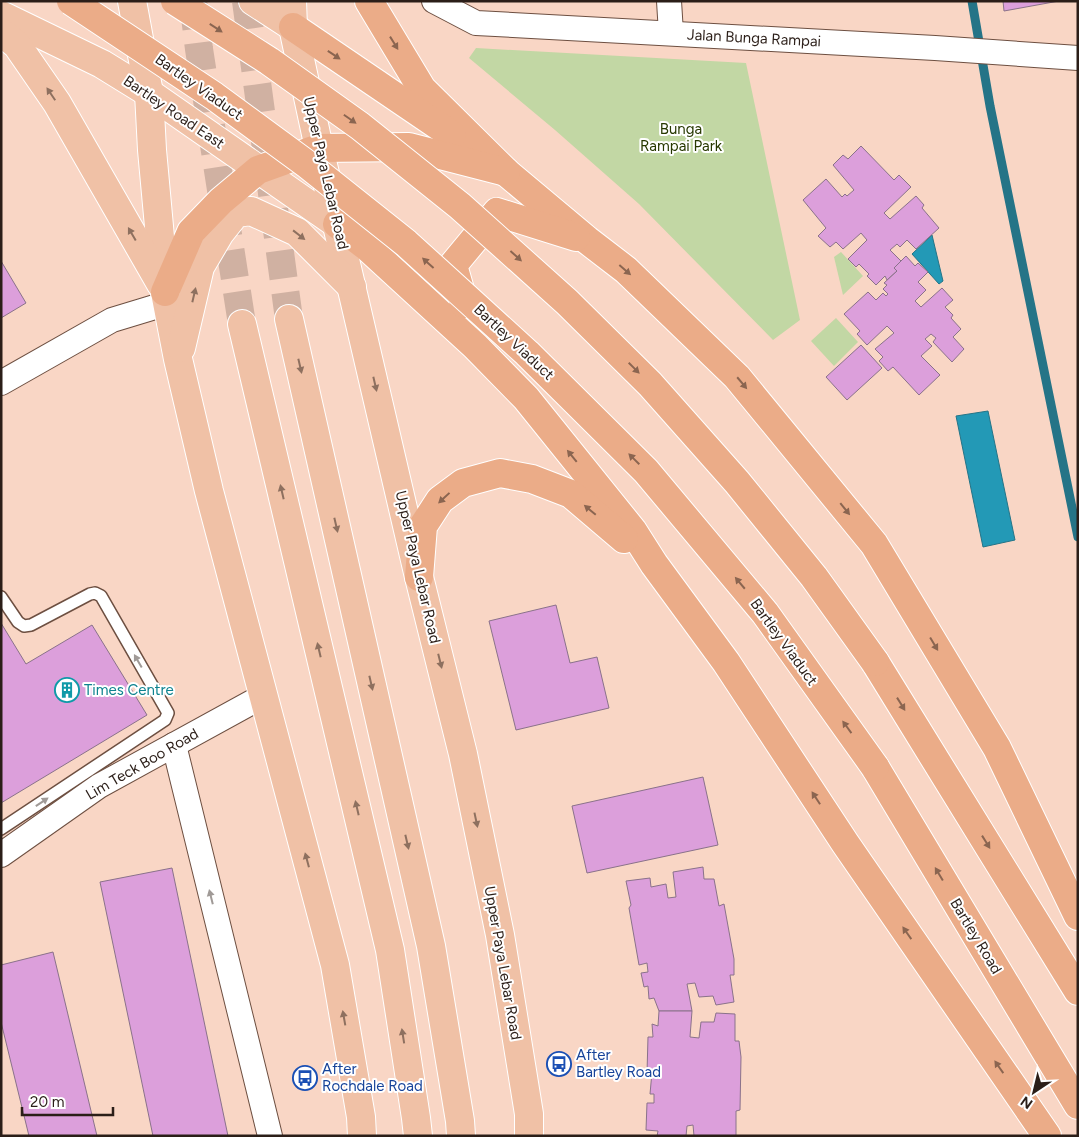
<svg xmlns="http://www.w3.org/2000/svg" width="1079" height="1137" viewBox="0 0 1079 1137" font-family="Figtree,sans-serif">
<rect width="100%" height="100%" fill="#f9d6c5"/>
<g fill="#c2d7a4">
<path d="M476 48 746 63 800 320 773 340 639 204 555 130 469 58Z"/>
<path d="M841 252 863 276 843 295 834 257Z"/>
<path d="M836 318 858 342 834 366 811 341Z"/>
</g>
<g fill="#2399b6" stroke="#257487">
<path d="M932 235 943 281 939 284 912 254Z"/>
<path d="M988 411 1015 540 983 547 956 416Z"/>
</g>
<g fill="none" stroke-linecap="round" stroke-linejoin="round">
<path stroke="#257487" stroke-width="9" d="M972 1 990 106 1078 537"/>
</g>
<g fill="#dc9fdb" stroke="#8a728a">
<path d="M1003 1H1059L1004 11Z"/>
<path d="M861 146 894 180 899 175 911 187 884 213 890 219 916 196 924 205 922 208 939 228 916 249 907 240 900 247 897 244 890 250 901 261 894 268 897 271 887 280 885 276 876 285 867 276 869 274 859 264 856 267 848 259 867 240 861 233 843 249 836 242 830 247 818 236 826 228 803 200 826 179 842 197 845 194 847 196 854 190 833 165 843 155 848 159Z"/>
<path d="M906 256 915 266 918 263 928 272 918 282 926 290 915 301 921 307 942 288 953 300 945 307 953 315 951 318 961 329 953 337 964 349 952 362 933 342 936 338 931 334 925 339 932 346 921 356 940 375 919 395 893 367 888 371 879 361 883 357 875 349 894 333 887 326 867 345 857 334 860 331 844 314 868 292 876 300 883 293 886 296 888 294 883 289 887 285 884 283 897 271 894 268Z"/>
<path d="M1 261 26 303 1 318Z"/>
<path d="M861 345 882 368 847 400 826 377Z"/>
<path d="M556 605 570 663 597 657 609 708 516 730 489 621Z"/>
<path d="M1 623 26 664 92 625 147 715 1 803Z"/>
<path d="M703 777 718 845 587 873 572 806Z"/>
<path d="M703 867 704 879H714L719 906 724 904 734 959V975H730L734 1002 716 1005 713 996 699 997 695 983 687 984 692 1011H659L654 998 649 999 648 986 644 987 641 973 648 972 647 963 639 965 629 908 631 905 626 881 650 878 651 887 666 884 668 898 676 897 673 872Z"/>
<path d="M172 868 228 1136H153L100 882Z"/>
<path d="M53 952 97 1136H29L1 1022V965Z"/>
<path d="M659 1011H692L690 1037 699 1038 701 1022H714L716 1013 735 1014V1041H739L741 1057 740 1110 736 1111V1136H694L693 1125 687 1126 686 1136H657L658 1131 646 1130 647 1103H654V1094H650L652 1072 647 1073 648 1037H653L652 1024 658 1026Z"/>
</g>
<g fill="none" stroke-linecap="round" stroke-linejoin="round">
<g stroke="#d0b1a2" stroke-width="28" stroke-dasharray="28 14" stroke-linecap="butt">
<path d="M193 1 199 49 242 324"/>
<path d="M246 1 289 319"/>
</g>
<defs>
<path id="service" d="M1 597 18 622 24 626 31 625 90 594 95 593 101 596 168 713 165 720 1 829"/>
<g id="minor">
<path d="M434 1 476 23 935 48 1078 58"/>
<path d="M669 1 671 33"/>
<path d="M1 383 112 320 168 303"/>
<path d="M174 745 270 1136"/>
<path d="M1 855 99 786 263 696"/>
</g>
<g id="primary">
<path d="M132 1 149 93 152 150 165 292 178 359 209 491 335 965 361 1117 362 1136"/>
<path d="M253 1 293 27"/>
<path d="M292 1 293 27 319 148 419 577 463 754 500 935 529 1114V1136"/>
<path d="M1 15 102 64 149 93 337 224"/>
<path d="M1 32 17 45 57 103 161 284"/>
<path d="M289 319 431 946 460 1121 461 1136"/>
<path d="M242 324 390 950 416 1118 418 1136"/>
<path d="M181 348 200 267 220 233 236 213 251 211 297 232 352 287"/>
</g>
<g id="trunk">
<path d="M369 1 422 89 507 173 587 240 626 270 737 377 874 544 997 748 1078 916"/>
<path d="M293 27 452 135"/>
<path d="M337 224 367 247 475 346 526 398 633 531 654 564 726 662 845 843 1047 1136"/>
<path d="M165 292 191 232 221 201 258 170 319 148 409 147 506 172"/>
<path d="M464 304 453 265 497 212 576 237"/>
<path d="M419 577 423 526 440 500 463 483 500 473 532 479 571 494 624 539"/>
<path d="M875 662 1078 991"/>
<path d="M875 767 1078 1105"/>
</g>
</defs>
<use href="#service" stroke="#6d4f41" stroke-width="14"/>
<use href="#minor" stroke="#6d4f41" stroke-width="26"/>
<use href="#primary" stroke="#fff" stroke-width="30"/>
<use href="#trunk" stroke="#fff" stroke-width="30"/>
<use href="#service" stroke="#fff" stroke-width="11"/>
<use href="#minor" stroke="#fff" stroke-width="24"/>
<use href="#primary" stroke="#f0c1a6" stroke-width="28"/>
<use href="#trunk" stroke="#ebac88" stroke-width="28"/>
<defs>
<g id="trunk-bridge">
<path d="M71 1 214 96 308 165 406 243 527 353 646 471 765 613 875 767"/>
<path d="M175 1 269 61 360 126 460 206 567 302 650 384 737 482 814 577 875 662"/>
</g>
</defs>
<use href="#trunk-bridge" stroke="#fff" stroke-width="30" stroke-linecap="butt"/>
<use href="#trunk-bridge" stroke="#ebac88" stroke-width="28"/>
</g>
<defs><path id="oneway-solid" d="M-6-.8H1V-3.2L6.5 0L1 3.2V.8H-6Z" transform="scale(1.25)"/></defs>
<g fill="#8b6550">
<use href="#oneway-solid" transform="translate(216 28) rotate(33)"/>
<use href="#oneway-solid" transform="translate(394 43) rotate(58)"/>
<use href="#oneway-solid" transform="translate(334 55) rotate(34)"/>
<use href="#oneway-solid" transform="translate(350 119) rotate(35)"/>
<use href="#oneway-solid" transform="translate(516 256) rotate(42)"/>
<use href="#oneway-solid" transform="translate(428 263) rotate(-138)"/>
<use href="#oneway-solid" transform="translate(625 270) rotate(41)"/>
<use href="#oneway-solid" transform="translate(634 368) rotate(45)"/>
<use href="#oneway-solid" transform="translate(742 383) rotate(50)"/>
<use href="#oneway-solid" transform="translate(572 456) rotate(-129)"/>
<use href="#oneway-solid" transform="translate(634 459) rotate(-135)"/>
<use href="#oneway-solid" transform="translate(444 498) rotate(137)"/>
<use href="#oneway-solid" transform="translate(845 509) rotate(51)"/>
<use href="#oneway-solid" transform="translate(590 510) rotate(-140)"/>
<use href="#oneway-solid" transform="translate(740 583) rotate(-130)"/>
<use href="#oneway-solid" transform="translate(934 644) rotate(59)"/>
<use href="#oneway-solid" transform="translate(901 704) rotate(58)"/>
<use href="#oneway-solid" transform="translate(847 727) rotate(-126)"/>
<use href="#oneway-solid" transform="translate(816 798) rotate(-123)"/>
<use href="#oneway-solid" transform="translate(986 842) rotate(58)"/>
<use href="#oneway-solid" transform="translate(939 874) rotate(-121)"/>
<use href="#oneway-solid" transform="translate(907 933) rotate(-125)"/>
<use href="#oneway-solid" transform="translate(999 1067) rotate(-125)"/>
</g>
<g fill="#8e705f">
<use href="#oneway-solid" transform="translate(51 94) rotate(-124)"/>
<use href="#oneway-solid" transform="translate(132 234) rotate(-120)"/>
<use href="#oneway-solid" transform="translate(299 235) rotate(38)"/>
<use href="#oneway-solid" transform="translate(194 295) rotate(-77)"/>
<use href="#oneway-solid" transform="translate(300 366) rotate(77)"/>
<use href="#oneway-solid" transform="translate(375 384) rotate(77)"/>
<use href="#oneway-solid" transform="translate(282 492) rotate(-103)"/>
<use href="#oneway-solid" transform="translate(336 525) rotate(77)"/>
<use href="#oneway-solid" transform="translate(319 650) rotate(-103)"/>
<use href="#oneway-solid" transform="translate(440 661) rotate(76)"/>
<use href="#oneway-solid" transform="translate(371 683) rotate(77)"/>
<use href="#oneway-solid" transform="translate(357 808) rotate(-103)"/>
<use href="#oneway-solid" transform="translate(476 820) rotate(78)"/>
<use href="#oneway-solid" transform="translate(407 842) rotate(77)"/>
<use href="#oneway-solid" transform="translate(307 860) rotate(-105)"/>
<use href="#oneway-solid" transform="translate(344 1018) rotate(-100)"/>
<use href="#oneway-solid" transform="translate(403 1036) rotate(-99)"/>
</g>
<g fill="#a09a97">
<use href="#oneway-solid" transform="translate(138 661) rotate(-120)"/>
<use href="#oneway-solid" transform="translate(42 802) rotate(-34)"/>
<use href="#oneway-solid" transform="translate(211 897) rotate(-104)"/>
</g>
<defs>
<symbol id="building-ring" viewBox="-11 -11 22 22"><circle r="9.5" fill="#fff" stroke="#0f9aa8" stroke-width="1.5"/><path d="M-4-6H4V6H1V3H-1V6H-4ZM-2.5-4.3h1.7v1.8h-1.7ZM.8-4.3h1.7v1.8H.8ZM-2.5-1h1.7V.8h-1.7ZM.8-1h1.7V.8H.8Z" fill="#0f9aa8"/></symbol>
<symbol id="bus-ring" viewBox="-11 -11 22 22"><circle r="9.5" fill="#fff" stroke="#1a4fb4" stroke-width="1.5"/><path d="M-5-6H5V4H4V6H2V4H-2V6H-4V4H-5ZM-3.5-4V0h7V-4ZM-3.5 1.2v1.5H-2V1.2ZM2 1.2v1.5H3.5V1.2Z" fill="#1a4fb4"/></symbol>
</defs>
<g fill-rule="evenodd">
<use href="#building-ring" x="53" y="676" width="28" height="28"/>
<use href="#bus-ring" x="545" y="1050" width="28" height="28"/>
<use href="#bus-ring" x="291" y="1064" width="28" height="28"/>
</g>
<g text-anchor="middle" stroke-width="4" stroke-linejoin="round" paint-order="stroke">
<g font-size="15" fill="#2b1e18" stroke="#fff">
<text transform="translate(754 38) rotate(3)" y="5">Jalan Bunga Rampai</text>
<text transform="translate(199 87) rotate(35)" y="5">Bartley Viaduct</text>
<text transform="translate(174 112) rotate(34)" y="5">Bartley Road East</text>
<text transform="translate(326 173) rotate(77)" y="5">Upper Paya Lebar Road</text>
<text transform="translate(514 342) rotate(43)" y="5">Bartley Viaduct</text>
<text transform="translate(418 567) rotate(77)" y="5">Upper Paya Lebar Road</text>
<text transform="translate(784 642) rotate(54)" y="5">Bartley Viaduct</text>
<text transform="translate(142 764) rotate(-30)" y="5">Lim Teck Boo Road</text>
<text transform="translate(976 936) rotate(59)" y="5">Bartley Road</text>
<text transform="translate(503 963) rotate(80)" y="5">Upper Paya Lebar Road</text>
</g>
<g font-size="15" fill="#273800" stroke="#fff">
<text x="681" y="134">Bunga<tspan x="681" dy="17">Rampai Park</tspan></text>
</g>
<g font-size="15" fill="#0d838f" stroke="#fff" text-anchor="start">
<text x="84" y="695">Times Centre</text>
</g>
<g font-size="15" fill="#164399" stroke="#fff" text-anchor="start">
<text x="576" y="1060">After<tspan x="576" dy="17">Bartley Road</tspan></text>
<text x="322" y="1074">After<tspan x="322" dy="17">Rochdale Road</tspan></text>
</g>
</g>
<rect width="1079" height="1137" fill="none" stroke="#2b1e18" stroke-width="5"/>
<g transform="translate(1034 1092) rotate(215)" stroke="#ffffff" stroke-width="4" paint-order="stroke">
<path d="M0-4L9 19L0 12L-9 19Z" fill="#2b1e18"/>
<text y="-8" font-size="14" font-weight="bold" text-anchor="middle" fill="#2b1e18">N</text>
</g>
<path d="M22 1107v8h91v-8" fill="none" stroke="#2b1e18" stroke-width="2.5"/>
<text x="30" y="1107" font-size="15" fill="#2b1e18" stroke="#ffffff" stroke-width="4" paint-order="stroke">20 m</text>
</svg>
